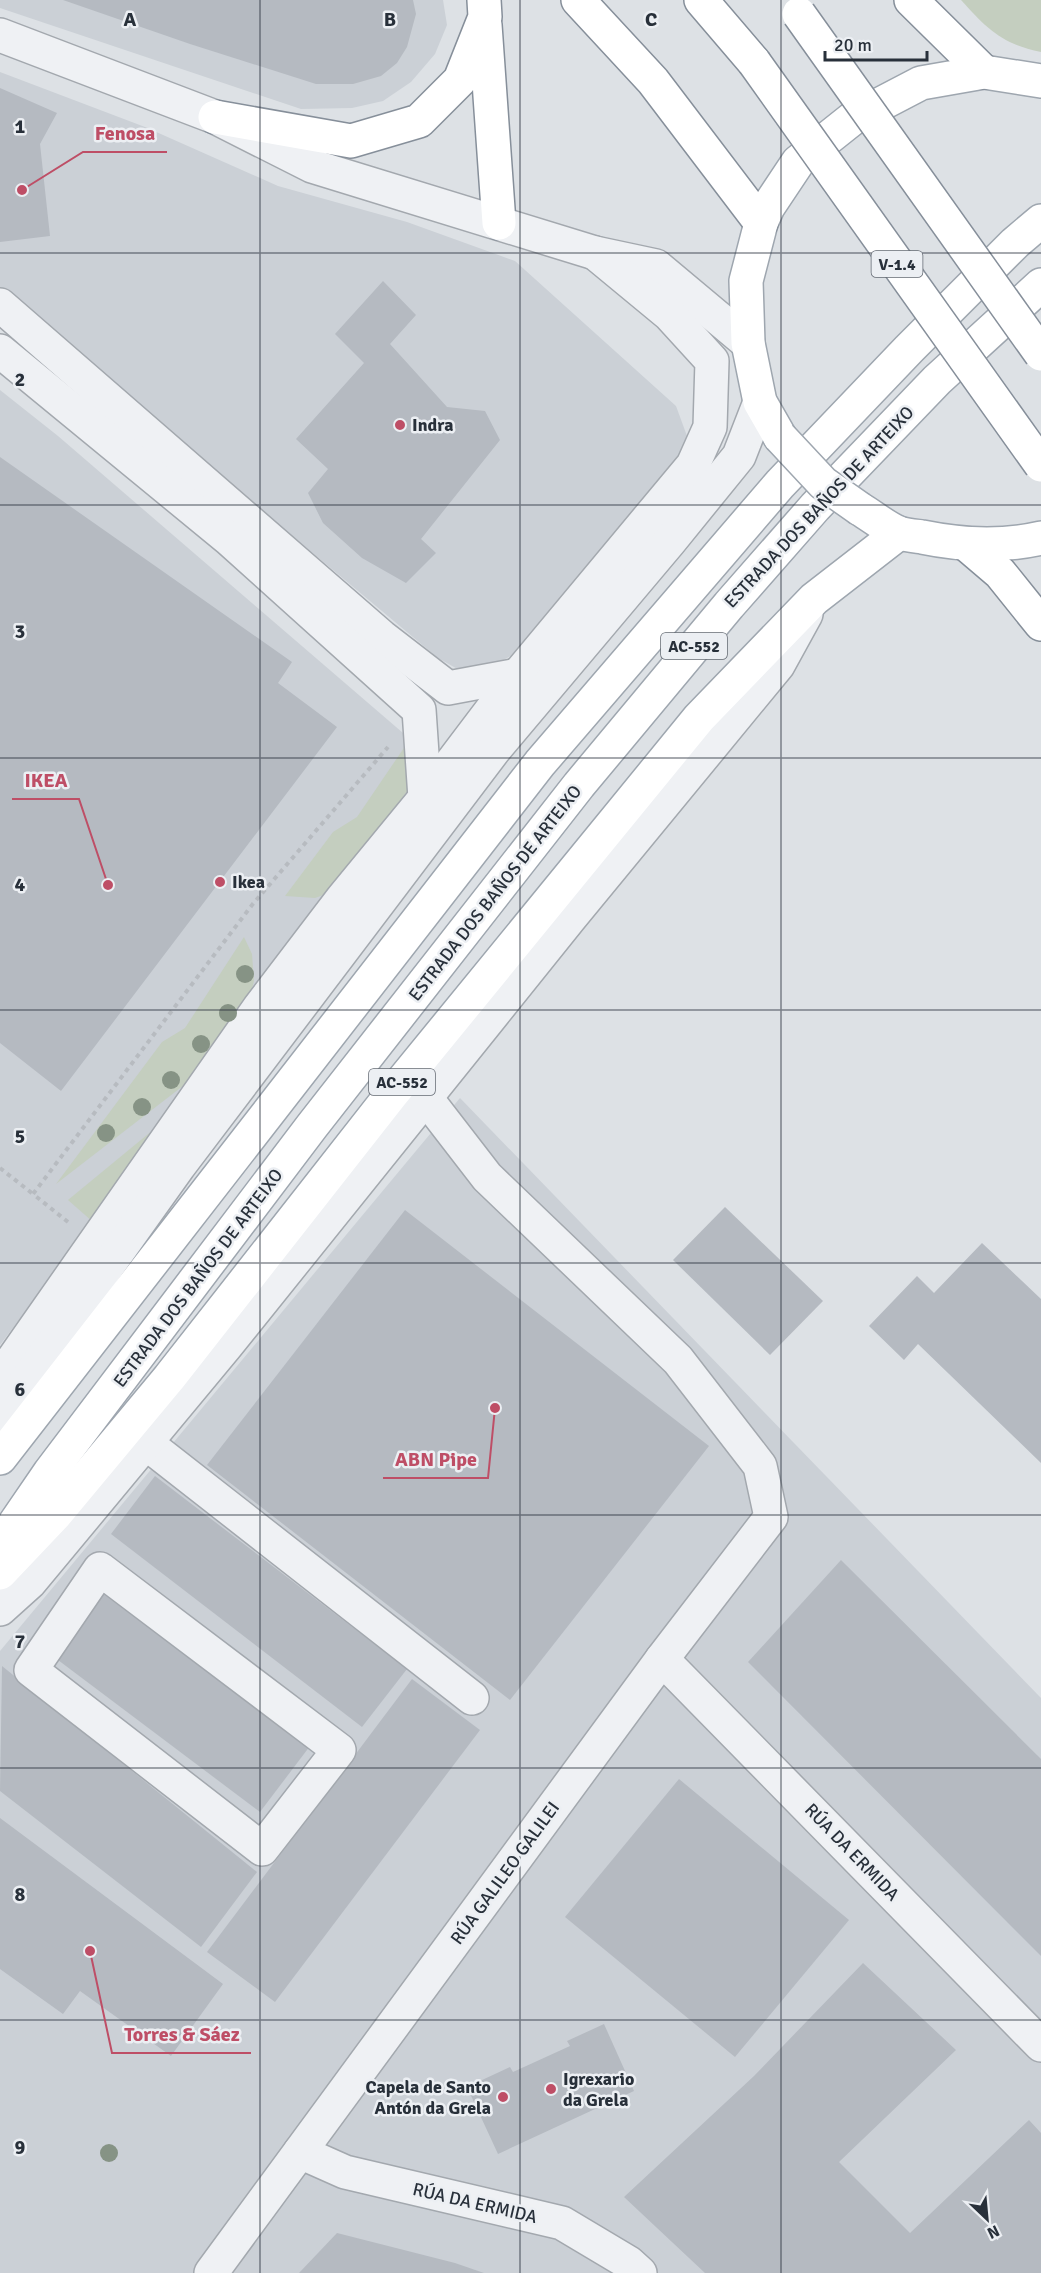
<svg xmlns="http://www.w3.org/2000/svg" width="1041" height="2273" viewBox="0 0 1041 2273" font-family="Signika,sans-serif">
<rect width="100%" height="100%" fill="#dde1e5"/>
<g fill="#cbd0d6">
<path d="M0 0H443L447 25 435 54 411 82 383 101 352 108 301 109 0 8Z"/>
<path d="M0 72 145 127 278 186 407 222 515 261 676 406 687 436 678 464 523 649 491 667 461 671 438 658 0 291Z"/>
<path d="M0 390 58 436 410 739 339 881 93 1222 0 1345Z"/>
<path d="M460 1098 1041 1698V2273H0V1651Z"/>
</g>
<g fill="#c4cebf">
<path d="M961 0H1041V52C1002 44 987 29 961 0Z"/>
<path d="M410 739 408 790 332 892 315 898 285 896 333 832 357 817Z"/>
<path d="M244 937 252 954 254 981 247 1009 201 1072 56 1184 162 1042 185 1028Z"/>
<path d="M170 1116 93 1222 68 1200Z"/>
</g>
<g fill="#b5bac1">
<path d="M63 0H413L416 14 407 47 397 63 381 76 353 84H316L190 44Z"/>
<path d="M0 88 57 113 40 144 50 236 0 242Z"/>
<path d="M383 281 416 315 390 344 447 407 485 411 500 440 421 539 436 553 406 583 362 558 323 523 308 493 328 469 296 439 364 363 335 334Z"/>
<path d="M0 457 292 662 278 683 337 727 61 1091 0 1043Z"/>
<path d="M725 1207 823 1301 770 1355 673 1260Z"/>
<path d="M405 1210 709 1446 510 1700 207 1465Z"/>
<path d="M982 1243 1041 1299V1463L918 1344 904 1360 869 1326 917 1276 934 1293Z"/>
<path d="M155 1476 407 1669 362 1727 111 1534Z"/>
<path d="M841 1560 1041 1759V1956L748 1662Z"/>
<path d="M104 1591 310 1746 260 1812 54 1657Z"/>
<path d="M2 1666 257 1872 201 1947 0 1791Z"/>
<path d="M412 1679 480 1730 275 2002 207 1952Z"/>
<path d="M679 1779 849 1920 735 2057 565 1917Z"/>
<path d="M0 1818 223 1984 171 2056 80 1991 63 2014 0 1969Z"/>
<path d="M863 1963 956 2050 839 2162 910 2233 1029 2120 1041 2133V2273H705L624 2197 754 2076Z"/>
<path d="M604 2024 634 2091 498 2154 467 2087 510 2067 513 2072 570 2046 567 2041Z"/>
<path d="M337 2233 455 2263 484 2273H299Z"/>
</g>
<g fill="none" stroke-linecap="round" stroke-linejoin="round">
<defs>
<g id="minor">
<path d="M0 35 215 117 312 166 595 253 656 266 748 343"/>
<path d="M0 305 382 637 448 688 518 675"/>
<path d="M0 351 229 539 419 710 425 798"/>
<path d="M0 1378 259 1008 342 899 425 798 518 675 693 465 710 427 712 361 670 315 595 253"/>
<path d="M0 1417 179 1166 494 750 670 541 739 456 760 402"/>
<path d="M146 1443 472 1698"/>
<path d="M100 1569 339 1750 262 1849 31 1670Z"/>
<path d="M0 1609 30 1582 226 1346 570 918 778 665 806 614"/>
<path d="M662 1659 1041 2045"/>
<path d="M300 2152 345 2172 562 2223 629 2263 640 2273"/>
<path d="M211 2273 662 1659 771 1517 760 1466 678 1360 487 1177 426 1098"/>
</g>
<g id="major">
<path d="M780 437 760 402 748 343 746 281 761 223 768 207 798 162 852 119 921 83 984 72 1041 81"/>
<path d="M860 509C872 516 886 528 899 533 906 535 915 536 922 537 961 545 1002 547 1041 538"/>
<path d="M0 1458 540 763 780 484 909 349 1015 243 1041 221"/>
<path d="M0 1545 50 1472 312 1126 579 785 729 605 815 507 937 380 1041 285"/>
<path d="M0 1573 55 1515 169 1378 391 1095 699 718 814 599 899 533"/>
</g>
<g id="highway">
<path d="M578 0 653 81 761 223"/>
<path d="M701 0 754 62"/>
<path d="M911 0 984 72"/>
<path d="M485 25 499 223"/>
<path d="M215 117 351 141 419 121 460 80 485 17 484 0"/>
<path d="M966 544 1000 573 1041 624"/>
</g>
</defs>
<use href="#minor" stroke="#a3a8ae" stroke-width="36"/>
<use href="#major" stroke="#9ea6af" stroke-width="36"/>
<use href="#highway" stroke="#868f9a" stroke-width="36"/>
<g stroke="#b7bbc0" stroke-width="4" stroke-dasharray="4.5 4.5" stroke-linecap="butt">
<path d="M0 1168 33 1194"/>
<path d="M68 1222 33 1194 252 905 388 747"/>
</g>
<use href="#minor" stroke="#eff1f4" stroke-width="33"/>
<use href="#major" stroke="#fff" stroke-width="33"/>
<use href="#highway" stroke="#fff" stroke-width="33"/>
<defs>
<path id="major-bridge" d="M780 437 823 483 860 509"/>
<g id="highway-bridge">
<path d="M799 14 1041 354"/>
<path d="M754 62 1041 465"/>
</g>
</defs>
<use href="#major-bridge" stroke="#9ea6af" stroke-width="36" stroke-linecap="butt"/>
<use href="#highway-bridge" stroke="#868f9a" stroke-width="36" stroke-linecap="butt"/>
<use href="#major-bridge" stroke="#fff" stroke-width="33"/>
<use href="#highway-bridge" stroke="#fff" stroke-width="33"/>
</g>
<g fill="#869385">
<circle cx="245" cy="974" r="9"/>
<circle cx="228" cy="1013" r="9"/>
<circle cx="201" cy="1044" r="9"/>
<circle cx="171" cy="1080" r="9"/>
<circle cx="142" cy="1107" r="9"/>
<circle cx="106" cy="1133" r="9"/>
<circle cx="109" cy="2153" r="9"/>
</g>
<path fill="none" stroke="#28303a" stroke-width="1.5" stroke-opacity="0.55" d="M260 0V2273M520 0V2273M781 0V2273M0 253H1041M0 505H1041M0 758H1041M0 1010H1041M0 1263H1041M0 1515H1041M0 1768H1041M0 2020H1041"/>
<g fill="#be4e66" stroke="#eceff3" stroke-width="2">
<circle cx="400" cy="425" r="6"/>
<circle cx="220" cy="882" r="6"/>
<circle cx="551" cy="2089" r="6"/>
<circle cx="503" cy="2097" r="6"/>
</g>
<g text-anchor="middle" stroke-width="5" stroke-linejoin="round" paint-order="stroke">
<g fill="#eceff3" stroke="#636972" stroke-width="1.5">
<rect x="871.5" y="251" width="51" height="26" rx="4.5"/>
<rect x="661" y="633" width="66" height="26" rx="4.5"/>
<rect x="369" y="1069" width="66" height="26" rx="4.5"/>
</g>
<g font-size="16" font-weight="bold" fill="#28303a">
<text x="897" y="270">V-1.4</text>
<text x="694" y="652">AC-552</text>
<text x="402" y="1088">AC-552</text>
</g>
<g font-size="18" font-weight="bold" fill="#28303a" stroke="#eceff3" text-anchor="start">
<text x="412" y="431">Indra</text>
<text x="232" y="888">Ikea</text>
<text x="563" y="2085">Igrexario<tspan x="563" dy="21">da Grela</tspan></text>
<text x="491" y="2093" text-anchor="end">Capela de Santo<tspan x="491" dy="21">Antón da Grela</tspan></text>
</g>
<g font-size="18" fill="#28303a" stroke="#eceff3">
<text transform="translate(819 507) rotate(-47)" y="6">ESTRADA DOS BAÑOS DE ARTEIXO</text>
<text transform="translate(495 893) rotate(-52)" y="6">ESTRADA DOS BAÑOS DE ARTEIXO</text>
<text transform="translate(198 1278) rotate(-53)" y="6">ESTRADA DOS BAÑOS DE ARTEIXO</text>
<text transform="translate(852 1852) rotate(46)" y="6">RÚA DA ERMIDA</text>
<text transform="translate(505 1873) rotate(-54)" y="6">RÚA GALILEO GALILEI</text>
<text transform="translate(475 2203) rotate(13)" y="6">RÚA DA ERMIDA</text>
</g>
</g>
<g font-size="20" text-anchor="middle" font-weight="bold" fill="#28303a" stroke="#eceff3" stroke-width="5" stroke-linejoin="round" paint-order="stroke">
<text x="130" y="26">A</text>
<text x="390" y="26">B</text>
<text x="651" y="26">C</text>
<text x="20" y="133">1</text>
<text x="20" y="386">2</text>
<text x="20" y="638">3</text>
<text x="20" y="891">4</text>
<text x="20" y="1143">5</text>
<text x="20" y="1396">6</text>
<text x="20" y="1648">7</text>
<text x="20" y="1901">8</text>
<text x="20" y="2154">9</text>
</g>
<path fill="none" stroke="#be4e66" stroke-width="2" d="M22 190L83 152H167M108 885L79 799H12M495 1408L488 1478H383M90 1951L112 2053H251"/>
<g fill="#be4e66" stroke="#eceff3" stroke-width="2">
<circle cx="22" cy="190" r="6"/>
<circle cx="108" cy="885" r="6"/>
<circle cx="495" cy="1408" r="6"/>
<circle cx="90" cy="1951" r="6"/>
</g>
<g font-size="20" text-anchor="middle" font-weight="bold" fill="#be4e66" stroke="#eceff3" stroke-width="5" stroke-linejoin="round" paint-order="stroke">
<text x="125" y="140">Fenosa</text>
<text x="46" y="787">IKEA</text>
<text x="436" y="1466">ABN Pipe</text>
<text x="182" y="2041">Torres &amp; Sáez</text>
</g>
<g transform="translate(987 2219) rotate(154)" stroke="#eceff3" stroke-width="4.5" paint-order="stroke">
<path d="M0-4.5L10 22L0 15L-10 22Z" fill="#28303a"/>
<text y="-9" font-size="16" font-weight="bold" text-anchor="middle" fill="#28303a">N</text>
</g>
<path d="M825 51v9h102v-9" fill="none" stroke="#28303a" stroke-width="3"/>
<text x="834" y="51" font-size="18" fill="#28303a" stroke="#eceff3" stroke-width="4.5" paint-order="stroke">20 m</text>
</svg>
